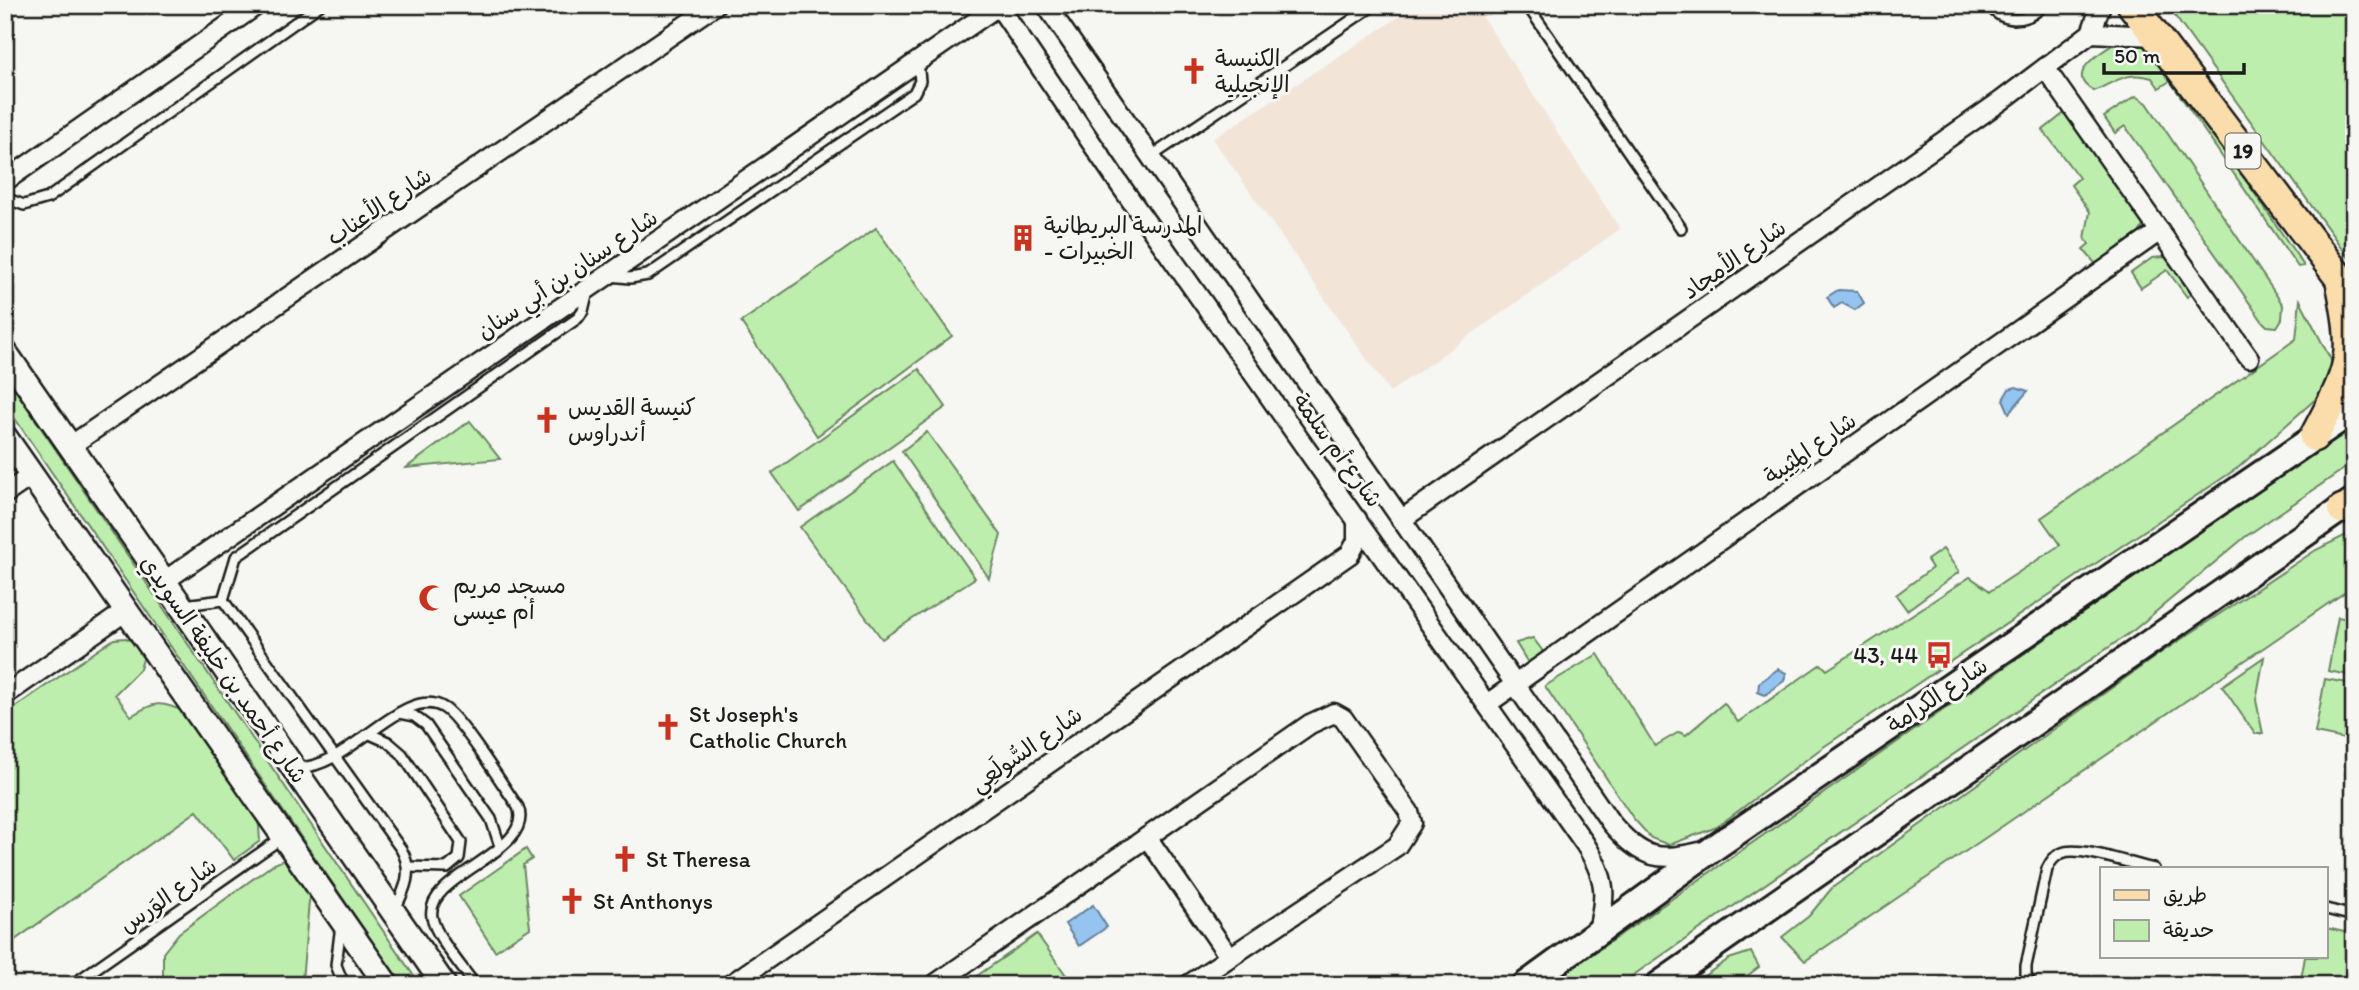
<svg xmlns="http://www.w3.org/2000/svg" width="2359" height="990" viewBox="0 0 2359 990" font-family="Itim,'Playpen Sans Arabic',sans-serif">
<rect width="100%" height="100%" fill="#f6f6f2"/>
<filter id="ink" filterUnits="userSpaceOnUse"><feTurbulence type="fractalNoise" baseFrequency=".0143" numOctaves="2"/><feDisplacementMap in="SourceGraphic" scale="14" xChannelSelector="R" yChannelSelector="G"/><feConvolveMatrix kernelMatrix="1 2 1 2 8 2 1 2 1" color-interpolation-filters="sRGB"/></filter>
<g filter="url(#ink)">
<path fill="#f2e5d8" d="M1417 5H1475L1620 229 1390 392 1213 139Z"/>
<g fill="#bdeead" stroke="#6c8564" stroke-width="2">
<path d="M2167 5H2354V265Z"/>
<path d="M2124 38H2139L2158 51 2304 266 2298 267 2170 81 2159 88 2152 78C2129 70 2114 82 2094 91 2059 73 2109 47 2124 38Z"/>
<path d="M2136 96 2147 103 2283 305 2282 319 2277 327 2267 326 2263 322 2125 126 2115 133 2104 117Z"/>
<path d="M2072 107 2145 212C2145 241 2121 252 2099 268L2083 249 2089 244 2085 238 2090 212 2071 185 2079 178 2043 130Z"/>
<path d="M876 228 952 336 817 436 741 322Z"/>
<path d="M2164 257 2176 259 2199 288 2187 297 2167 270 2141 288 2131 273 2152 258Z"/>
<path d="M2300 300 2334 366 2318 397 2239 467 1819 750 1717 827 1669 845 1651 838 1633 818 1545 686 1598 654 1655 746 1679 732 1686 735 1724 703 1738 722 1821 664 1827 670 1970 577 1990 591 2060 545 2041 518 2296 339Z"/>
<path d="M919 369 946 407 799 511 772 473Z"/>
<path d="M5 375 420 985H402L5 404Z"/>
<path d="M470 421 500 459 406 468Z"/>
<path d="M2354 424V462L2245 537 2134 630 1619 985H1548Z"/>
<path d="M927 432 1001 535 989 578 902 451Z"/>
<path d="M893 461 975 578 882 639 800 527Z"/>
<path d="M2354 531V586L1805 961 1782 937 1809 916 1832 888 2159 654 2316 550Z"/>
<path d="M1943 549 1959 572 1907 610 1896 595 1932 568 1927 560Z"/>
<path d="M2338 617 2354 620V676L2328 671Z"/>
<path d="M126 638 136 644 144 656 140 669 115 694 131 716C154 702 160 700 185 712L258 814 260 841 234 860 197 811 5 947V714L114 639Z"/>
<path d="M1533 638 1542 650V656L1528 663 1516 643Z"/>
<path d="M2264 657 2256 700 2263 734H2255L2222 686Z"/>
<path d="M2325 679 2354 684V741L2315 733Z"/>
<path d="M526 849 532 859 523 865 530 928 495 951 459 896Z"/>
<path d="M290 857 310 890 302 981 305 985H163V953L179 933 272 865Z"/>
<path d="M2326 928 2354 934V985H2300L2305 957H2326Z"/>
<path d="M1037 934 1073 985H964Z"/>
<path d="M1751 952 1759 967 1735 985H1691L1729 959Z"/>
</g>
<g fill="#94c4ef" stroke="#64819b" stroke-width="2">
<path d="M1838 290 1857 291 1864 303 1855 310 1842 303 1834 308 1827 297Z"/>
<path d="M2016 387 2028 391 2009 413 2003 399 2009 389Z"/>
<path d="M1778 669 1786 673 1784 681 1765 695 1758 692 1759 683Z"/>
<path d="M1093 905 1107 927 1079 946 1065 924Z"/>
</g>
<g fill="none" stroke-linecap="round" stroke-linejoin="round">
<defs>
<g id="service">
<path d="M1527 5 1681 228"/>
<path d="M1989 5C2003 25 2029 22 2043 5"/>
<path d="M1152 156 1374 5"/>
<path d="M5 198 24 205 48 198 320 5"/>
<path d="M610 276 630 278 648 275 914 93 920 81 918 62"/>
<path d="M223 600 236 557 578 318 583 311 588 290"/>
<path d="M223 600 401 849C414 871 405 890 394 911"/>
<path d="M184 605 223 600"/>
<path d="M399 713 414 716 426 725 491 819 500 846"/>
<path d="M370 734 388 742 402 754 461 842 459 858 447 868 408 867"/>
<path d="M297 767C346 772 404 682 444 708 461 718 504 787 518 807 536 852 424 875 432 917 435 936 463 968 475 985"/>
<path d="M2326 909 2354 916"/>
<path d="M341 925 336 965 344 985"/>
<path d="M72 985 283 837"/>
<path d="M2032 985 2026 976V966L2047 869C2050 862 2054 856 2062 853 2079 845 2134 865 2154 869"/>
</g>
<g id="minor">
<path d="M998 5 1118 182 1585 844C1607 879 1607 895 1597 934"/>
<path d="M1046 5 1611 823C1643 860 1658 862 1704 851"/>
<path d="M2091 33 2154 36"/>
<path d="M2045 68 2249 358"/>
<path d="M5 181 257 5"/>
<path d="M70 446 715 5"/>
<path d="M5 494 31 476"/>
<path d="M1401 520 2001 101 2091 33 2101 5"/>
<path d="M163 582 998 6"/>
<path d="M5 695 126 611"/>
<path d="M1487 704 2160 231"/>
<path d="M1147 837 1228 955"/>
<path d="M730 985 1350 554 1357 541V519"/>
<path d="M934 985 1310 724 1334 713 1343 718 1409 812 1412 823 1397 846 1188 985"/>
</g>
<g id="tertiary">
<path d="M5 352 444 985"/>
<path d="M5 437 387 985"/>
</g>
<g id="secondary">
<path d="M1525 985 1711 850 2354 410"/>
<path d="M1658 985 2354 500"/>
</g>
<g id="primary">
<path d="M2132 5 2354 297"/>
<path d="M2314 437C2352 366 2356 359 2340 279"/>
<path d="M2342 509 2354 505"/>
</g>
</defs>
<use href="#service" stroke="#1c1c1c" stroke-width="14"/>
<use href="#minor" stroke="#1c1c1c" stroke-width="23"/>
<use href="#tertiary" stroke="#1c1c1c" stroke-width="28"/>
<use href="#secondary" stroke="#1c1c1c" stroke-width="30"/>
<use href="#primary" stroke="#1c1c1c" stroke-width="33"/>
<use href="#service" stroke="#f6f6f2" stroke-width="9"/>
<use href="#minor" stroke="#f6f6f2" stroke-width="18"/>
<use href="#tertiary" stroke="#f6f6f2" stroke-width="23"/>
<use href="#secondary" stroke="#f6f6f2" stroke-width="24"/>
<use href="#primary" stroke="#faddab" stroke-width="28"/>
</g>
</g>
<defs>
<symbol id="church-bare" viewBox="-9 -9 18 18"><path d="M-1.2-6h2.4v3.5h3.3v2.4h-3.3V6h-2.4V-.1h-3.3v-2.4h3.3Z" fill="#c8321e" stroke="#f6f6f2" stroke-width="2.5" paint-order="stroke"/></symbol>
<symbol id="building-bare" viewBox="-9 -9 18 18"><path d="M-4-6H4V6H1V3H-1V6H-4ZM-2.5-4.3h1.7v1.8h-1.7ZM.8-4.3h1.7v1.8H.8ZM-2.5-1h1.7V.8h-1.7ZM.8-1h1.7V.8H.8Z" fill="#c8321e" stroke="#f6f6f2" stroke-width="2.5" paint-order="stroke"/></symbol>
<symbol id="mosque-bare" viewBox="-9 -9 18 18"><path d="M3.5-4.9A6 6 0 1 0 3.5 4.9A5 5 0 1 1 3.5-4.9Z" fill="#c8321e" stroke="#f6f6f2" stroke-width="2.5" paint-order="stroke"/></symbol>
<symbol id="bus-bare" viewBox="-9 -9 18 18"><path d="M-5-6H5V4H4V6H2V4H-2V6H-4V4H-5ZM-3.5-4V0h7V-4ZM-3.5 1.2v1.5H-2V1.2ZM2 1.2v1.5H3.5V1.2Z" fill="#c8321e" stroke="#f6f6f2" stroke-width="2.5" paint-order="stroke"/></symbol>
</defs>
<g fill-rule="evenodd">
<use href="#church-bare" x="1175" y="52" width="38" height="38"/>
<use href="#building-bare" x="1004" y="219" width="38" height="38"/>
<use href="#church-bare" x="528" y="401" width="38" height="38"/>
<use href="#mosque-bare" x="413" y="579" width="38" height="38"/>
<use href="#bus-bare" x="1920" y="636" width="38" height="38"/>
<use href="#church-bare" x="649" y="708" width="38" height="38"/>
<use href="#church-bare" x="606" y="840" width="38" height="38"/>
<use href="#church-bare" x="553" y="882" width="38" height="38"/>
</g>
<g text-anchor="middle" stroke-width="6" stroke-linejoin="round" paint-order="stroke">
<rect fill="#f6f6f2" stroke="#5d5d5c" stroke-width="2" x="2225.5" y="133.5" width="35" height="35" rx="5"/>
<g font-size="21" font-weight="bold" fill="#1c1c1c">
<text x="2243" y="158">19</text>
</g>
<g font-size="23" fill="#1c1c1c" stroke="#f6f6f2" text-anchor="start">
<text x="1215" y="66">الكنيسة<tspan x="1215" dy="26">الإنجيلية</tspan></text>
<text x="1044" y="233">المدرسة البريطانية<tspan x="1044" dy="26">- الخبيرات</tspan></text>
<text x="568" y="415">كنيسة القديس<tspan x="568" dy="26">أندراوس</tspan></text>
<text x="453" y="593">مسجد مريم<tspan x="453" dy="26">أم عيسى</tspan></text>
<text x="1918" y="663" text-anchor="end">43, 44</text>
<text x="689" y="722">St Joseph's<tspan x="689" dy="26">Catholic Church</tspan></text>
<text x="646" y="867">St Theresa</text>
<text x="593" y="909">St Anthonys</text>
</g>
<g font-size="23" fill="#1c1c1c" stroke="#f6f6f2">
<text transform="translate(379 206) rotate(-34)" y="8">شارع الأعناب</text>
<text transform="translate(1734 259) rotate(-35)" y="8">شارع الأمجاد</text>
<text transform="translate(567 274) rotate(-34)" y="8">شارع سنان بن أبي سنان</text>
<text transform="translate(1810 448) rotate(-35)" y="8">شارع المِثِيبة</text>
<text transform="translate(1338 450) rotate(54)" y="8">شارع أم سلمة</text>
<text transform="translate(224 669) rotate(55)" y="8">شارع أحمد بن خليفة السويدي</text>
<text transform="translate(1937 695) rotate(-34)" y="8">شارع الكرامة</text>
<text transform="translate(1026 749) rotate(-35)" y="8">شارع السُّولَعِي</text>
<text transform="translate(168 895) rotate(-35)" y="8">شارع الوَرس</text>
</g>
</g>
<rect width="2359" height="990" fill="none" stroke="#f6f6f2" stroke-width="28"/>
<rect x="14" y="14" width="2331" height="962" fill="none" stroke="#1c1c1c" stroke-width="2.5" filter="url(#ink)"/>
<rect x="2100" y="867" width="228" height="91" fill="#f6f6f2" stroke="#9f9f9c" stroke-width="2"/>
<rect x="2114" y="890" width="35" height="10" fill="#faddab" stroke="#9f9f9c" stroke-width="2"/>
<text x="2163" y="902" font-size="21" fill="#1c1c1c">طريق</text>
<rect x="2114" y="920" width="35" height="21" fill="#bdeead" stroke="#9f9f9c" stroke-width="2"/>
<text x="2163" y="937" font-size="21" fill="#1c1c1c">حديقة</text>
<path d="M2104 63v10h140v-10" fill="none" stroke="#1c1c1c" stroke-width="3.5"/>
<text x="2114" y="63" font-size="21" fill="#1c1c1c" stroke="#f6f6f2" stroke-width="5" paint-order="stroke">50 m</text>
</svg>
